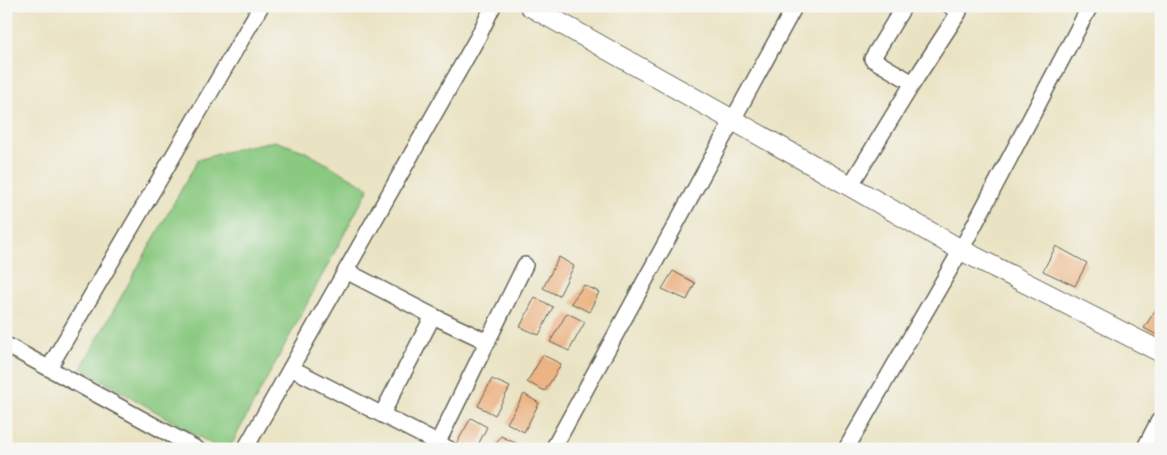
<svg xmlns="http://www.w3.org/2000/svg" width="1167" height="455" viewBox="0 0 1167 455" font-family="'IM FELL Great Primer',serif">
<rect width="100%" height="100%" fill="#f6f6f2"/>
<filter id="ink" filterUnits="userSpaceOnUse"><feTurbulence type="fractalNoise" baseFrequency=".02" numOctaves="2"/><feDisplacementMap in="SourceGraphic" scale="10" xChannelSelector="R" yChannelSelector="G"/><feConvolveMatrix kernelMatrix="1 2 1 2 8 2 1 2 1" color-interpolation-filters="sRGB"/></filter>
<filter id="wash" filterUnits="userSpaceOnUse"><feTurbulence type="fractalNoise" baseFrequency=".0096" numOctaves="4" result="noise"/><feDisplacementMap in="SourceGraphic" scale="20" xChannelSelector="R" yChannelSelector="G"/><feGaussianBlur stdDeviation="1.12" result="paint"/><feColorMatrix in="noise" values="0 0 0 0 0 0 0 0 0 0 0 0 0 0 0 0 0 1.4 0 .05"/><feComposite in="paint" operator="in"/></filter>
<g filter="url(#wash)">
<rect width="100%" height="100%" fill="#eae3c3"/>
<path fill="#89c980" stroke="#52724e" d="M275 141 304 151 369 188 229 449H220L81 368 198 160 243 147Z"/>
<g id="blocks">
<g fill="#ecb383">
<path d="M1056 246 1087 263 1075 286 1043 271Z"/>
<path d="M559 257 574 266 559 296 543 288Z"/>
<path d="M673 271 695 283 687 300 662 289Z"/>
<path d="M584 285 599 292 589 312 571 303Z"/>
<path d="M535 297 553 307 539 335 520 327Z"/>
<path d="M1161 301V328L1157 335 1144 328Z"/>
<path d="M567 313 585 322 569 351 550 342Z"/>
<path d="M543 355 561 364 545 391 527 382Z"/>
<path d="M492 379 510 387 495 415 478 406Z"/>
<path d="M524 394 539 403 524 432 507 423Z"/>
<path d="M471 418 487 427 476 449H461L455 446Z"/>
<path d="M501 436 517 444 514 449H493Z"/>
</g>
</g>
</g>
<g filter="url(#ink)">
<use href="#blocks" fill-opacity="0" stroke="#646256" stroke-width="1"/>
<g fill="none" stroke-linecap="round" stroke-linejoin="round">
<defs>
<g id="minor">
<path d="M904 6 872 59 913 83"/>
<path d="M850 186 913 83 959 12 950 6"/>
<path d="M346 271 433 316 488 342"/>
<path d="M6 345 197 449"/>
<path d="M49 368 261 6"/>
<path d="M291 368 449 449"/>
<path d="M382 414 433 316"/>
<path d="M438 442 525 265"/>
<path d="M245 449 479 35 493 6"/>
<path d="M553 449 795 6"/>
<path d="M846 449 961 250 1090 6"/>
</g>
<path id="tertiary" d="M530 6 850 186 961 250 1161 352"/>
<path id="secondary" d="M1148 449 1161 424"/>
</defs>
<use href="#minor" stroke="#646256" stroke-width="18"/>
<use href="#tertiary" stroke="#646256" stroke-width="22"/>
<use href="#secondary" stroke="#646256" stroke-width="25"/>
<use href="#minor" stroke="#fff" stroke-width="15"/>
<use href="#tertiary" stroke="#fff" stroke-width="20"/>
<use href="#secondary" stroke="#fff" stroke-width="22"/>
</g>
</g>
<rect width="1167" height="455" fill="none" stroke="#f6f6f2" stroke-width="25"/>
</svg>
